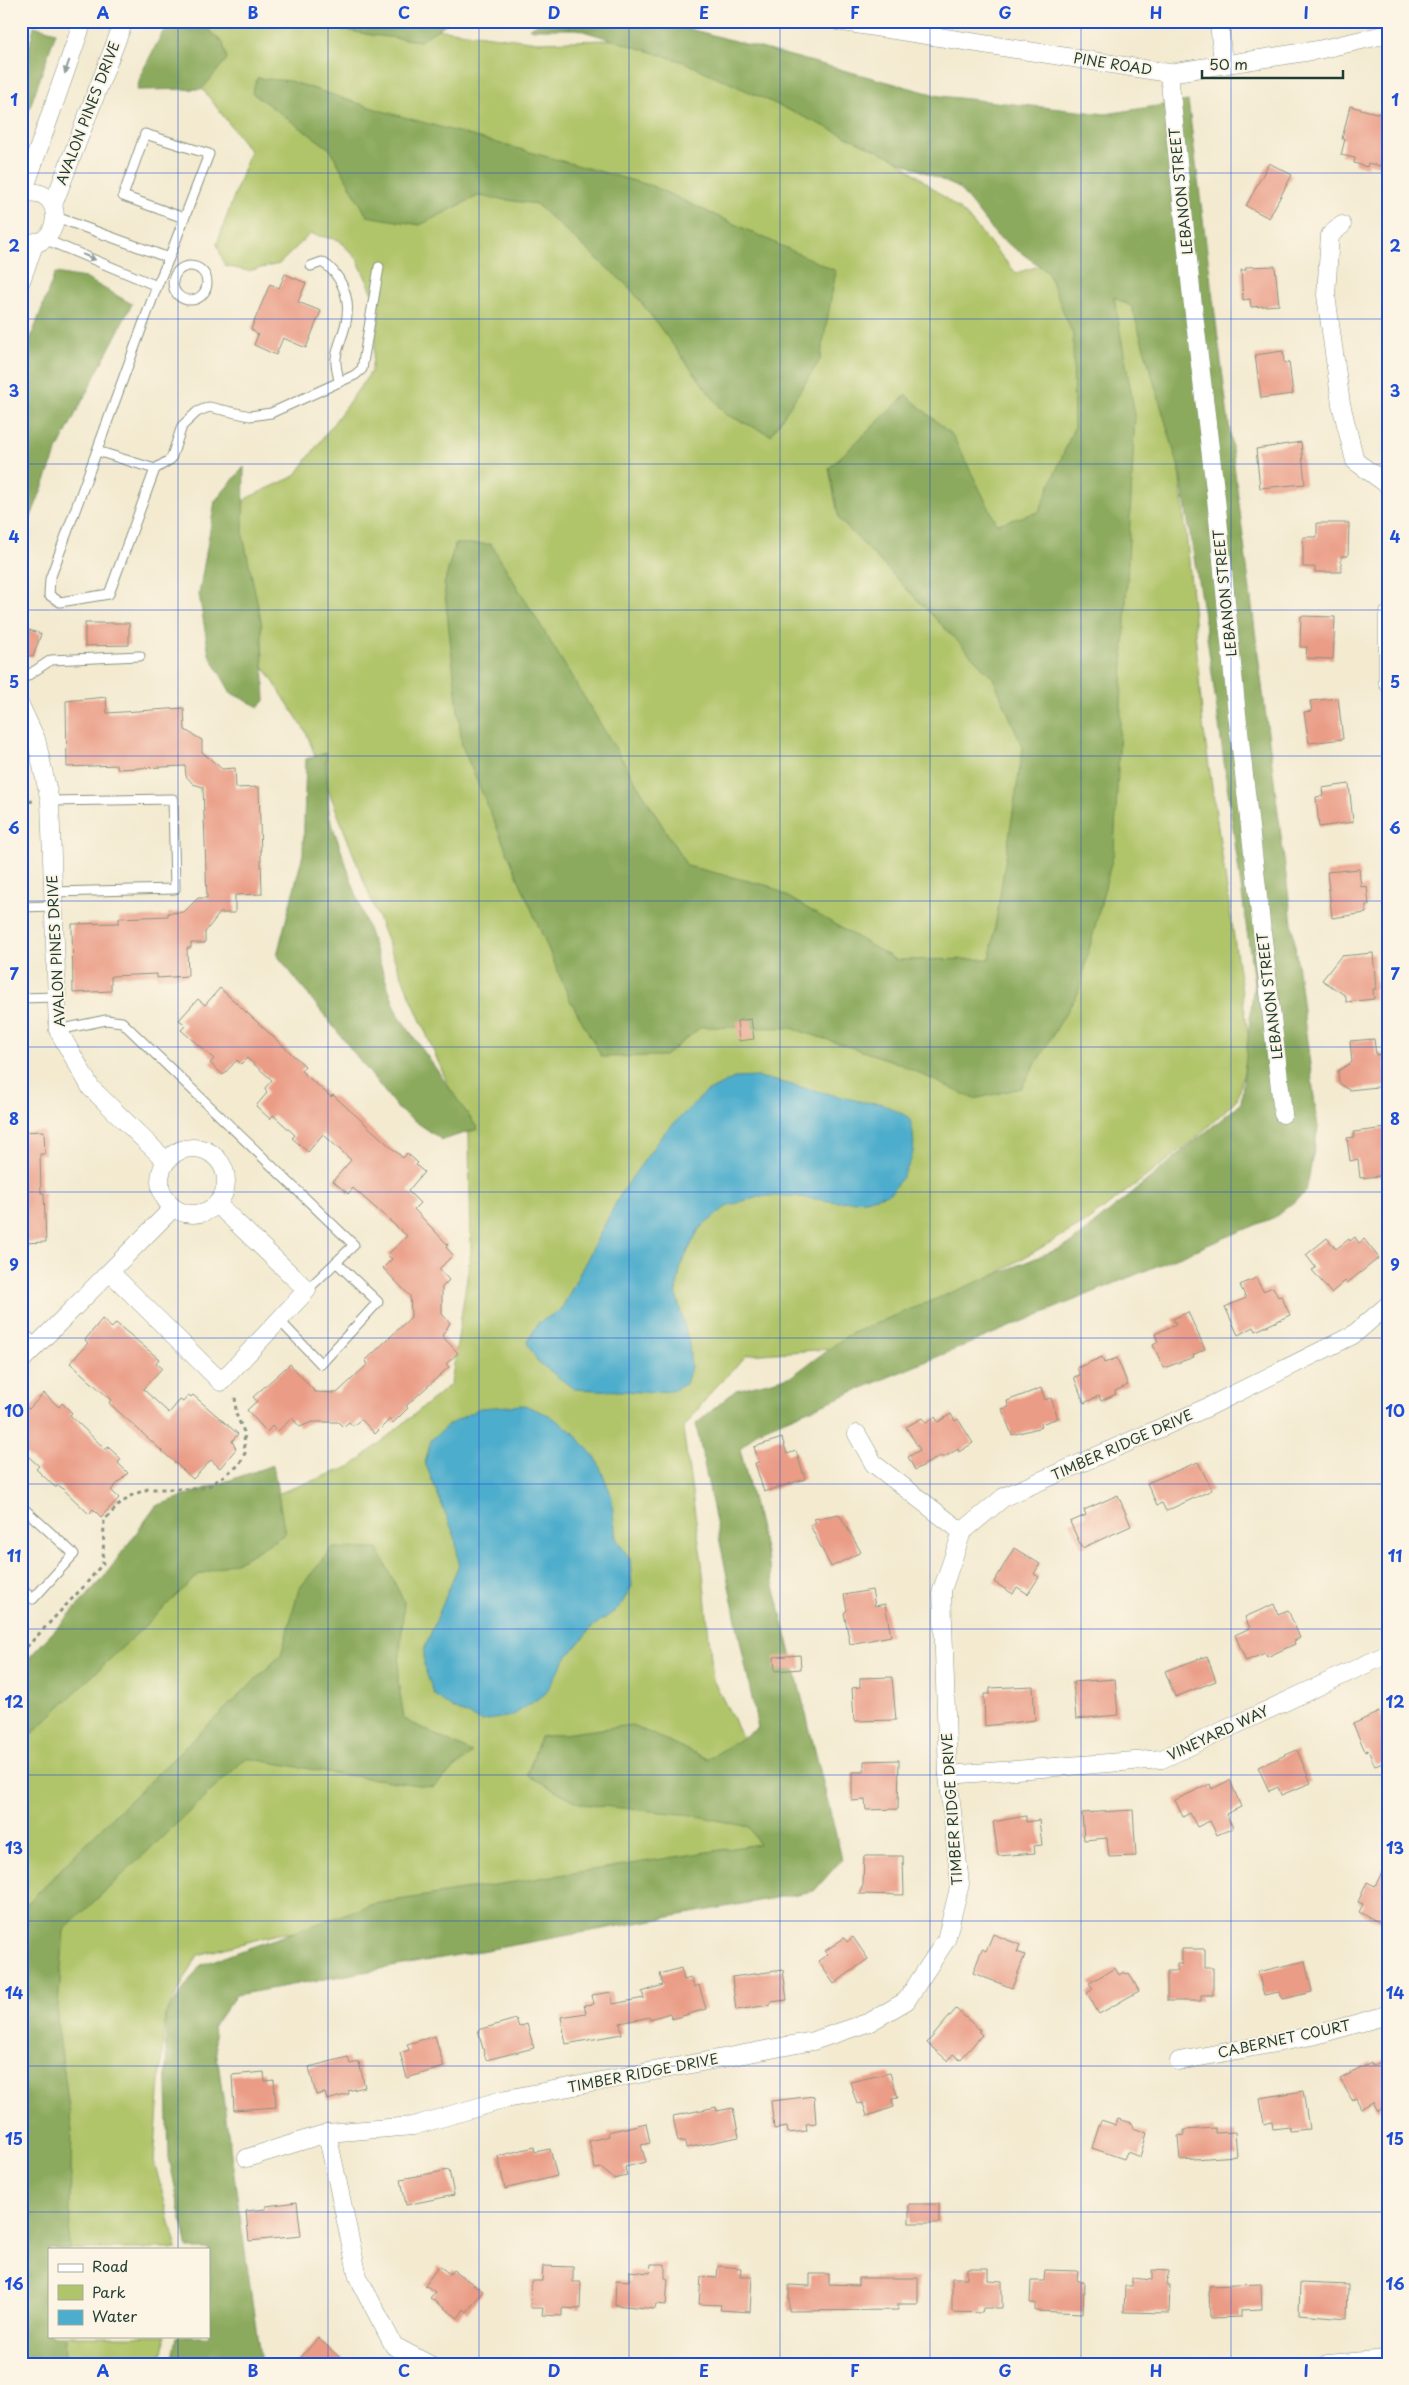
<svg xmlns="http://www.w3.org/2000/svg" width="1409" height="2385" viewBox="0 0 1409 2385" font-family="'Playpen Sans',sans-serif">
<rect width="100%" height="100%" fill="#fcf5e5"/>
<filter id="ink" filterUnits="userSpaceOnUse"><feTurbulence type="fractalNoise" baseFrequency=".02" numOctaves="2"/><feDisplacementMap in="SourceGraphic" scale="10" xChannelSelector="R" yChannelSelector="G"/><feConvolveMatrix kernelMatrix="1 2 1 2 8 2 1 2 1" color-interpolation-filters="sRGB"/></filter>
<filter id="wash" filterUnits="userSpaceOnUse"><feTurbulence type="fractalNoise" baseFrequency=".0096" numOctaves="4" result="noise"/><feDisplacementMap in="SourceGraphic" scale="20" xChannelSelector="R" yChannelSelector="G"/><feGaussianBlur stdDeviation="1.12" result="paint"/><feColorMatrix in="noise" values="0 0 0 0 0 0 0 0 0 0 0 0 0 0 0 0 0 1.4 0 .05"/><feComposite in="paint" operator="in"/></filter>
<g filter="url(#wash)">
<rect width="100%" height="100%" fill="#f3ead0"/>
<path fill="#b0c469" stroke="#68804e" d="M198 21H389L443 30 538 42 641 39 857 127 965 214 1016 273 1062 259 1086 228 1165 342 1189 561 1203 725 1250 1047 1237 1099 1193 1141 1086 1222 1004 1269 925 1324 831 1349 747 1355 712 1391 683 1429 702 1563 713 1680 775 1800 782 1859 464 1913 278 1934 198 1955 165 2015 154 2161 177 2249H49V2336H166L161 2364H21V1715L210 1519 352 1466 451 1384 471 1251 469 1134 391 951 306 732 244 636 228 525 247 498 295 476 371 372 380 309 357 259 339 240 310 234 279 264 248 271 225 266 217 244 250 151 195 79Z"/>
<g fill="#8caa5d" stroke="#567448">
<path d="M177 21H199L223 43 227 59 202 89 137 90 141 74 165 28Z"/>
<path d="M300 21H450L420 41 371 35Z"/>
<path d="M541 21H660L940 96 1106 114 1188 101 1318 1128 1306 1192 1275 1217 758 1431 740 1449 842 1859 814 1891 236 1995 213 2027 261 2364H172L177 2336H209V2249H188L169 2158 165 2015 201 1965 373 1904 759 1844 749 1827 692 1815 581 1804 527 1775 540 1737 632 1725 708 1759 758 1728 696 1424 736 1390 792 1376 848 1335 1070 1244 1241 1103 1254 982 1205 622 1179 468 1132 307 1114 297 1135 415 1114 852 1078 993 1021 1088 974 1099 893 1061 791 1028 701 1027 665 1056 602 1057 570 1000 462 746 444 585 455 544H491L687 866 769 886 896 960 990 959 1023 748 993 678 839 519 829 468 906 395 953 436 997 524 1039 512 1074 428 1073 335 1047 271 997 236 959 188 684 62 577 29H529Z"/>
<path d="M34 26 56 32 21 133V84Z"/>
<path d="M257 78 290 81 382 111 652 186 836 271 820 360 771 435 725 414 631 289 536 204 478 196 420 225 367 216 330 149 252 93Z"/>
<path d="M55 273 85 278 132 304 58 448 21 542V365Z"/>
<path d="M244 467 243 535 261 620 265 701 259 707 231 693 209 654 199 594 215 501Z"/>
<path d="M326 753 329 815 397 1013 478 1129 442 1140 399 1110 277 955 303 854 306 759Z"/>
<path d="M273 1465 285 1534 244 1559 198 1575 21 1744V1666L101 1581 156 1506Z"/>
<path d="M332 1548 378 1549 404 1602 398 1680 404 1719 472 1753 433 1787 338 1774 246 1758 64 1930 57 2020 72 2131 69 2249H49V2336H66L65 2364H21V1910L103 1826 281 1655 299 1589Z"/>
</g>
<g fill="#4dadcc" stroke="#367580">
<path d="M759 1077 863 1102 880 1103 909 1117C920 1153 911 1164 891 1193L866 1200 837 1202 793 1196H758L726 1207 699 1229 681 1265 676 1293 689 1344 691 1367 686 1384 672 1391 642 1392 574 1389 538 1362 527 1343 538 1323 561 1310 621 1193 663 1134 705 1093 734 1078Z"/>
<path d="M524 1405 549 1415 573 1432 597 1460 611 1494 616 1538 630 1559 632 1586 619 1608 591 1628 564 1661 545 1694 512 1716 482 1721 453 1709 434 1694 424 1667V1650L459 1564 455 1537 425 1463 431 1440 448 1425 480 1408Z"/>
</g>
<g id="blocks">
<g fill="#ea9c86">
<path d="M1350 106 1387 116 1384 131 1388 132V134L1380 166 1368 163 1367 167 1354 163 1355 158 1341 155 1345 139H1342Z"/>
<path d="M1269 163 1292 175 1269 218 1246 206Z"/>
<path d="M1275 266 1279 305 1251 307 1250 299 1243 300 1241 270H1246V267Z"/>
<path d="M285 274 306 283 298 302 321 311 306 348 283 338 276 355 254 345 258 335 251 329 270 284 279 288Z"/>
<path d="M1283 351 1284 363 1289 362 1293 394 1261 398 1255 355Z"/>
<path d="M1301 442 1305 484 1260 488 1256 449Z"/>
<path d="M1317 523H1349L1348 556H1341V572H1315V567H1303V537H1317Z"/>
<path d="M1301 616 1335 617 1333 659 1306 658 1307 647H1300Z"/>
<path d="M85 623H129V645L85 646Z"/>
<path d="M21 627 41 634 33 657 21 653Z"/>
<path d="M106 697 107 713 184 708 185 730 202 740V752L222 769 235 768 236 788 259 787 262 894 235 895V913H220L205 932V943H191V948H187L188 976 157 978V974L111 976V991L73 993 72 924 119 923V918L168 916V913L184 912 198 898H207L203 787 193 784 186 776 185 766 117 769V765L67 767 66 701Z"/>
<path d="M1338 698 1343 739 1309 743 1304 712 1312 711 1310 701Z"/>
<path d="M1349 784 1353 822 1319 827 1316 797 1323 796 1322 788Z"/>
<path d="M1359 869 1361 887 1367 886 1369 905H1366V913L1332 918 1327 872Z"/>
<path d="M1373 953 1376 989H1373L1374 999 1346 1002V996L1322 980 1341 956Z"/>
<path d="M220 988 305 1066 301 1071 331 1097 333 1095 403 1158 407 1153 418 1163 416 1165 424 1172 408 1191 420 1203 414 1209 448 1245 446 1247 453 1255 439 1269 449 1280 442 1287V1314L450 1323 442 1336 458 1353 446 1364 449 1367 406 1406 408 1408 393 1423 390 1419 375 1434 361 1419 353 1426 349 1422 343 1427 338 1422H312L300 1427 292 1418 277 1432 272 1426 267 1432 247 1410 257 1401 253 1397 290 1364 315 1392 337 1393 368 1364 365 1361 411 1317 410 1296 383 1268 392 1259 387 1255 407 1236 353 1188 348 1194 333 1181 351 1160 323 1134 308 1152 292 1138 295 1135 273 1115 270 1119 256 1106 267 1093 265 1088 272 1080 247 1058 241 1064 237 1060 223 1075 210 1063 214 1059 181 1030 186 1025 179 1020 198 999 205 1005Z"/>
<path d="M751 1019 754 1039 739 1041 737 1021Z"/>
<path d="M1374 1039 1376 1055 1384 1054 1387 1086 1349 1090 1339 1083 1338 1071 1352 1062 1350 1041Z"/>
<path d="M1386 1128 1388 1175 1360 1178 1358 1159 1350 1161 1347 1138 1354 1137V1132Z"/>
<path d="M44 1131 45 1154H40L41 1193H44L46 1242 21 1243V1132Z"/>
<path d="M1355 1237 1359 1243 1364 1239 1379 1258 1347 1283 1345 1281 1331 1293 1312 1270 1316 1268 1306 1255 1327 1238 1336 1249 1349 1239 1350 1241Z"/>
<path d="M1256 1278 1263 1291 1273 1287 1278 1297 1281 1296 1290 1315 1256 1331 1254 1327 1238 1335 1225 1307 1246 1298 1240 1285Z"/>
<path d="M1188 1312 1205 1349 1193 1355 1194 1357 1164 1368 1153 1345 1158 1342 1155 1334 1176 1324 1173 1319Z"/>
<path d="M102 1319 112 1328 116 1323 159 1359 156 1363 162 1368 143 1389 169 1413 180 1400 183 1402 189 1395 191 1397 193 1395 238 1434 232 1441 236 1449 220 1468 211 1460 193 1479 109 1403 111 1400 70 1363 88 1343 85 1340Z"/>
<path d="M1102 1357 1104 1363 1117 1358 1128 1385 1115 1391 1116 1394 1101 1401 1099 1396 1084 1403 1074 1377 1080 1375 1077 1368Z"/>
<path d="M1041 1388 1045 1400 1051 1398 1058 1418 1041 1424 1042 1427 1012 1435 1002 1409 1009 1407 1007 1401Z"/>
<path d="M44 1393 59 1407 62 1403 72 1413 70 1415 106 1450 108 1447 121 1459 118 1463 128 1473 111 1490 119 1498 101 1517 93 1509 89 1514 60 1486 55 1487 36 1469 39 1466 21 1450V1405L29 1409Z"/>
<path d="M951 1414 955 1421 958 1419 973 1443 959 1452 958 1449 943 1458 941 1456 915 1470 908 1457 920 1450 906 1427 922 1418 926 1423 935 1417 938 1422Z"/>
<path d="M782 1438 787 1454 796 1451 805 1479 764 1492 755 1463 759 1462 754 1447Z"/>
<path d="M1198 1462 1212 1490 1166 1511 1162 1503 1157 1505 1147 1483Z"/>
<path d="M1118 1495 1131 1526 1082 1548 1070 1522 1086 1515 1084 1510Z"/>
<path d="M839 1514 861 1552 831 1567 810 1525 816 1522 814 1519Z"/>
<path d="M1014 1548 1040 1564 1034 1574 1039 1577 1028 1594 1017 1587 1013 1594 994 1582Z"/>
<path d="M872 1590 875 1606 885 1604 891 1636 850 1644 844 1613 847 1610 844 1595Z"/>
<path d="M1274 1604 1278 1614 1288 1610 1300 1638 1294 1641 1295 1644 1267 1657 1265 1653 1246 1661 1235 1635 1250 1628 1245 1617Z"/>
<path d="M800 1655 801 1669 775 1671 774 1657Z"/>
<path d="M1207 1656 1216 1681 1175 1697 1165 1671Z"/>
<path d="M892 1677 896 1720 854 1721 852 1688 860 1687V1678Z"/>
<path d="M1115 1679 1118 1715 1076 1719 1073 1682Z"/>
<path d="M1033 1686 1035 1720 985 1726 984 1694H990V1688Z"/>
<path d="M1379 1712 1388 1732V1761L1375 1766 1368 1750 1365 1751 1353 1724Z"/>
<path d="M1297 1750 1311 1783 1281 1795 1278 1787 1269 1791 1258 1767Z"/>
<path d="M899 1760 898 1809 866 1810 865 1800 852 1801V1772H864V1761Z"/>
<path d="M1230 1780 1241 1807 1226 1814 1233 1828 1217 1835 1210 1821 1197 1827 1190 1813 1183 1817 1175 1800 1210 1784 1212 1789Z"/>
<path d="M1133 1810 1136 1856 1109 1857 1107 1838 1084 1840 1082 1813Z"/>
<path d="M1026 1816V1822L1039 1820 1042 1845 1034 1846 1035 1853 998 1856 993 1822Z"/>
<path d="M864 1856H903L904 1895 859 1894 863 1885Z"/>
<path d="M1388 1861V1927L1359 1912 1363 1904 1358 1902 1367 1882 1375 1886Z"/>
<path d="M993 1934 1020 1945 1017 1952 1025 1955 1012 1988 973 1973 982 1949 986 1951Z"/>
<path d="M853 1937 868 1959 834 1984 818 1961 828 1954 825 1951 844 1938 847 1942Z"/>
<path d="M1182 1949H1205V1968H1213V1995H1201V2001H1167V1971H1177V1964H1182Z"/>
<path d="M1305 1961 1312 1992 1283 1999 1279 1992 1264 1995 1258 1972Z"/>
<path d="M681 1968 684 1980 691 1978 694 1987 699 1985 706 2009 672 2019 670 2013 650 2019V2017L620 2023 622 2034 566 2044 561 2017 586 2013 584 2005 594 2004 592 1995 611 1992 613 2004 644 1998 642 1992 663 1985 660 1974Z"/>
<path d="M1115 1968 1119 1975 1124 1972 1126 1974 1129 1973 1139 1991 1099 2014 1087 1993 1093 1989 1089 1983Z"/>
<path d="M783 1970 787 2000 770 2002V2005L736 2010 732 1977Z"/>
<path d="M956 2009 980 2030 979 2032 982 2035 960 2060 953 2054 948 2061 927 2043Z"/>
<path d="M516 2019 519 2027 527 2024 534 2048 486 2060 478 2030Z"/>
<path d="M435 2036 444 2067 407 2078 400 2053 409 2050 407 2044Z"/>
<path d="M348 2057 350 2064 359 2062 365 2087 348 2091 349 2094 327 2100 325 2093 316 2095 309 2067Z"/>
<path d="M1388 2057V2105L1377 2111 1372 2102 1361 2108 1356 2098 1352 2100 1340 2079 1371 2063 1372 2066Z"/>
<path d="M264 2072 265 2081 274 2080 276 2107 234 2110 232 2075Z"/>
<path d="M890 2073 898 2098 892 2099 894 2107 867 2116 863 2103 857 2104 850 2082Z"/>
<path d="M1303 2091 1309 2129 1290 2131 1289 2127 1273 2129 1272 2122 1264 2124 1260 2098Z"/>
<path d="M814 2096 816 2123 806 2124 807 2131 788 2133 787 2127 774 2129 771 2101Z"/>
<path d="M716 2107 717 2111 733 2108 739 2137 686 2148 685 2141 678 2142 673 2116Z"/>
<path d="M1118 2119 1132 2123 1133 2128 1147 2133 1140 2157 1127 2152 1124 2159 1092 2148 1101 2120 1116 2125Z"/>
<path d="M646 2123 650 2143 641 2145 646 2162 625 2167 627 2176 614 2179 601 2168 595 2169 589 2141 609 2136 608 2132Z"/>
<path d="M1215 2128V2133L1235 2132 1237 2156 1180 2160 1178 2136 1184 2135V2130Z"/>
<path d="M534 2147 535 2152 550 2149 557 2176 505 2189 498 2156Z"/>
<path d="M449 2170 454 2195 406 2205 401 2179Z"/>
<path d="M297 2202 301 2236 249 2241 246 2211 266 2209V2206Z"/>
<rect x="909" y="2204" width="30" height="19"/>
<path d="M651 2264H665V2278L668 2279 666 2305 656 2304 655 2309 615 2305 616 2280 629 2281V2271L650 2273Z"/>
<path d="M439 2266 450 2274 453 2270 483 2291 467 2312 464 2309 458 2318 430 2298 435 2292 425 2285Z"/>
<path d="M543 2266 573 2267V2282H581L580 2309 562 2308V2316L542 2315 543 2308H530L531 2281H542Z"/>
<path d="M718 2266 741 2268 740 2277H752L750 2312 720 2310 721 2305 699 2304 701 2277 717 2278Z"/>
<path d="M967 2268H988V2280L1002 2281V2308H983L982 2313 952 2312V2278H967Z"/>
<path d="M1045 2270 1078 2271 1077 2281H1084L1083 2313 1035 2311V2303H1030L1031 2281H1044Z"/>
<path d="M1152 2270 1168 2271 1167 2285H1170L1169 2313 1124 2312 1125 2286H1132V2278L1152 2280Z"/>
<path d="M810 2274H829V2284L858 2285V2278H918V2304H898V2310L789 2311V2285L810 2286Z"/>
<path d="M1300 2283 1348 2285 1347 2318 1299 2314Z"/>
<path d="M1261 2284 1262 2309 1241 2310V2317L1210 2318 1209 2286Z"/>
<path d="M318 2338 347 2364H295Z"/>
</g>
</g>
</g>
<g filter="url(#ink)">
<use href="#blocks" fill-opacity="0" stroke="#899482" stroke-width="1"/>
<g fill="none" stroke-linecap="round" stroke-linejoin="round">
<defs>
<g id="service">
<path d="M44 239 157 286 169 258 56 217"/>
<path d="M169 258 209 154 145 134 123 196 184 218"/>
<path d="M311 266 322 262C339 272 350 295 347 316 346 330 338 343 336 358 335 365 338 374 339 381"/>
<circle cx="190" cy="283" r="17"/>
<path d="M97 451 155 469 109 594 60 602 49 595 50 579 157 286"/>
<path d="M155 469 171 459 182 426 197 412 209 407 250 416 271 413 355 375 362 369 379 267"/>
<path d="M21 680 51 660 140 656"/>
<path d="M50 801 173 799 175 889 52 892"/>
<path d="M21 907 53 906"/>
<path d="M21 998 56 997"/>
<path d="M58 1030 106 1020 122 1022 354 1245 307 1290"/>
<path d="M279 1320 321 1364 378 1302 336 1262"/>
<path d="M21 1506 74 1554 33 1599 21 1589"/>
</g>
<g id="minor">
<path d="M837 21 1169 73 1318 50 1388 34"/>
<path d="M1219 21 1223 65"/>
<path d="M1169 73 1191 289 1216 498 1236 705 1283 1114"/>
<path d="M23 193 83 21"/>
<path d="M21 194C70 181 62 257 21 241"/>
<path d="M53 205 124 21"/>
<path d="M1342 225 1330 235 1326 295 1341 404 1355 461 1388 485"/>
<path d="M21 281 35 242"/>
<path d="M1388 615V683"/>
<path d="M21 707 36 739 50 801 58 1030 91 1088 166 1161"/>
<circle cx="193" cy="1181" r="33"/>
<path d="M110 1272 221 1382 307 1290 217 1204"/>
<path d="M21 1336 34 1348"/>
<path d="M21 1361 173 1208"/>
<path d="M857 1434 874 1464 962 1532"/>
<path d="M948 1775 1162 1759 1388 1654"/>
<path d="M1179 2061 1312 2036 1384 2016 1388 2012"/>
<path d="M327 2133 358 2277 394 2346 428 2364"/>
<path d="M247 2158 327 2133 413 2126 506 2099 813 2041 870 2022 906 2001 946 1940 960 1884 948 1775 942 1590 962 1532 1004 1497 1208 1407 1353 1335 1388 1305"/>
<path d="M1328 2364 1388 2359"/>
</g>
</defs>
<use href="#service" stroke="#899482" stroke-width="11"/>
<use href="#minor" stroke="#899482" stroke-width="19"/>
<g stroke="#899482" stroke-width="3" stroke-dasharray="4 4" stroke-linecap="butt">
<path d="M21 803 33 801"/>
<path d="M21 1653 86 1584 103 1563 104 1520 118 1506 132 1495 148 1489H199L211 1485 239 1465 245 1453 244 1432 236 1414 235 1394"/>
</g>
<use href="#service" stroke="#fff" stroke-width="9"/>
<use href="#minor" stroke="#fff" stroke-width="18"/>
</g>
<defs><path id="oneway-solid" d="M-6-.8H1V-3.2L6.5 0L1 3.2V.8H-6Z" transform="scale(1.25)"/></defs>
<g fill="#8f9e9a">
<use href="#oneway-solid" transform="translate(67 67) rotate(109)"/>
<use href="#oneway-solid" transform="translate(89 257) rotate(23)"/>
</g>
</g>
<path fill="none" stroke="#1d4ed8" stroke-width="1" stroke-opacity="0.55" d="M178 21V2249M328 21V2364M479 21V2364M629 21V2364M780 21V2364M930 21V2364M1081 21V2364M1231 21V2364M21 173H1388M21 319H1388M21 464H1388M21 610H1388M21 756H1388M21 901H1388M21 1047H1388M21 1192H1388M21 1338H1388M21 1484H1388M21 1629H1388M21 1775H1388M21 1921H1388M21 2066H1388M21 2212H1388M178 2336V2364"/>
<g text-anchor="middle" stroke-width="4" stroke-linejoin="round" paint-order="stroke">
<g font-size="14" fill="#1f3d34" stroke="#fcf5e5">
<text transform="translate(1113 64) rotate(9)" y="5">PINE ROAD</text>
<text transform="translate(88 113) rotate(-69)" y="5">AVALON PINES DRIVE</text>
<text transform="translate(1181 191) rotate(-96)" y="5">LEBANON STREET</text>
<text transform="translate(1225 593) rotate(-96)" y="5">LEBANON STREET</text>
<text transform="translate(56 951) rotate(-93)" y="5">AVALON PINES DRIVE</text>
<text transform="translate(1270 996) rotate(-97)" y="5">LEBANON STREET</text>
<text transform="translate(1122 1445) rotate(-24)" y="5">TIMBER RIDGE DRIVE</text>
<text transform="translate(1218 1733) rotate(-25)" y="5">VINEYARD WAY</text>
<text transform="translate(952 1809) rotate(-94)" y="5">TIMBER RIDGE DRIVE</text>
<text transform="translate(1284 2039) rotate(-12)" y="5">CABERNET COURT</text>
<text transform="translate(643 2073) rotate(-11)" y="5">TIMBER RIDGE DRIVE</text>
</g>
</g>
<rect width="1409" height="2385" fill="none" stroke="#fcf5e5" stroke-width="55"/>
<rect x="48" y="2248" width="162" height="90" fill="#fcf5e5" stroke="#a4ab9e"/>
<rect x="58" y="2264" width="25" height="8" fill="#ffffff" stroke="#a4ab9e"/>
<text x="92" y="2272" font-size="15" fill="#1f3d34">Road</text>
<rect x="58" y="2285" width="25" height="15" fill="#b0c469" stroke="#a4ab9e"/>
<text x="92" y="2298" font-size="15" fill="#1f3d34">Park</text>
<rect x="58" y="2310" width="25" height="15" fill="#4dadcc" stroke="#a4ab9e"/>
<text x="92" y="2322" font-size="15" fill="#1f3d34">Water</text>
<path d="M1202 70v8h141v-8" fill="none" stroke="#1f3d34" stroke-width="2.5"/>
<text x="1209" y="70" font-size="15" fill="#1f3d34" stroke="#fcf5e5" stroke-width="4" paint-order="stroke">50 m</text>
<rect x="28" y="28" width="1354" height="2330" fill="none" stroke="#1d4ed8" stroke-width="2"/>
<g font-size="16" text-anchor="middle" font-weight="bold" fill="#1d4ed8">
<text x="103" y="19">A</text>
<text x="253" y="19">B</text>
<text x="404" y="19">C</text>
<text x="554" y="19">D</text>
<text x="704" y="19">E</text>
<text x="855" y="19">F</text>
<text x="1005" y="19">G</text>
<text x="1156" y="19">H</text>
<text x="1306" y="19">I</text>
<text x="14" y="106">1</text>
<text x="1395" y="106">1</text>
<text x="14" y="252">2</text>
<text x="1395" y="252">2</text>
<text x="14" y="397">3</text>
<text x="1395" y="397">3</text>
<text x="14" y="543">4</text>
<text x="1395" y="543">4</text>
<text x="14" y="688">5</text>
<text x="1395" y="688">5</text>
<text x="14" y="834">6</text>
<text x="1395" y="834">6</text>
<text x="14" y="980">7</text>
<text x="1395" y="980">7</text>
<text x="14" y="1125">8</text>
<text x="1395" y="1125">8</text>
<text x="14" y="1271">9</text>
<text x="1395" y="1271">9</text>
<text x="14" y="1417">10</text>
<text x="1395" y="1417">10</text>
<text x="14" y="1562">11</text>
<text x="1395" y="1562">11</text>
<text x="14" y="1708">12</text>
<text x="1395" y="1708">12</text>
<text x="14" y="1854">13</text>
<text x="1395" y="1854">13</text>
<text x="14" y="1999">14</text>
<text x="1395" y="1999">14</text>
<text x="14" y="2145">15</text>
<text x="1395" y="2145">15</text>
<text x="14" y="2290">16</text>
<text x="1395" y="2290">16</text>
<text x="103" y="2377">A</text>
<text x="253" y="2377">B</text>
<text x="404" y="2377">C</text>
<text x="554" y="2377">D</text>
<text x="704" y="2377">E</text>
<text x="855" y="2377">F</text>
<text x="1005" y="2377">G</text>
<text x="1156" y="2377">H</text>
<text x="1306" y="2377">I</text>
</g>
</svg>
